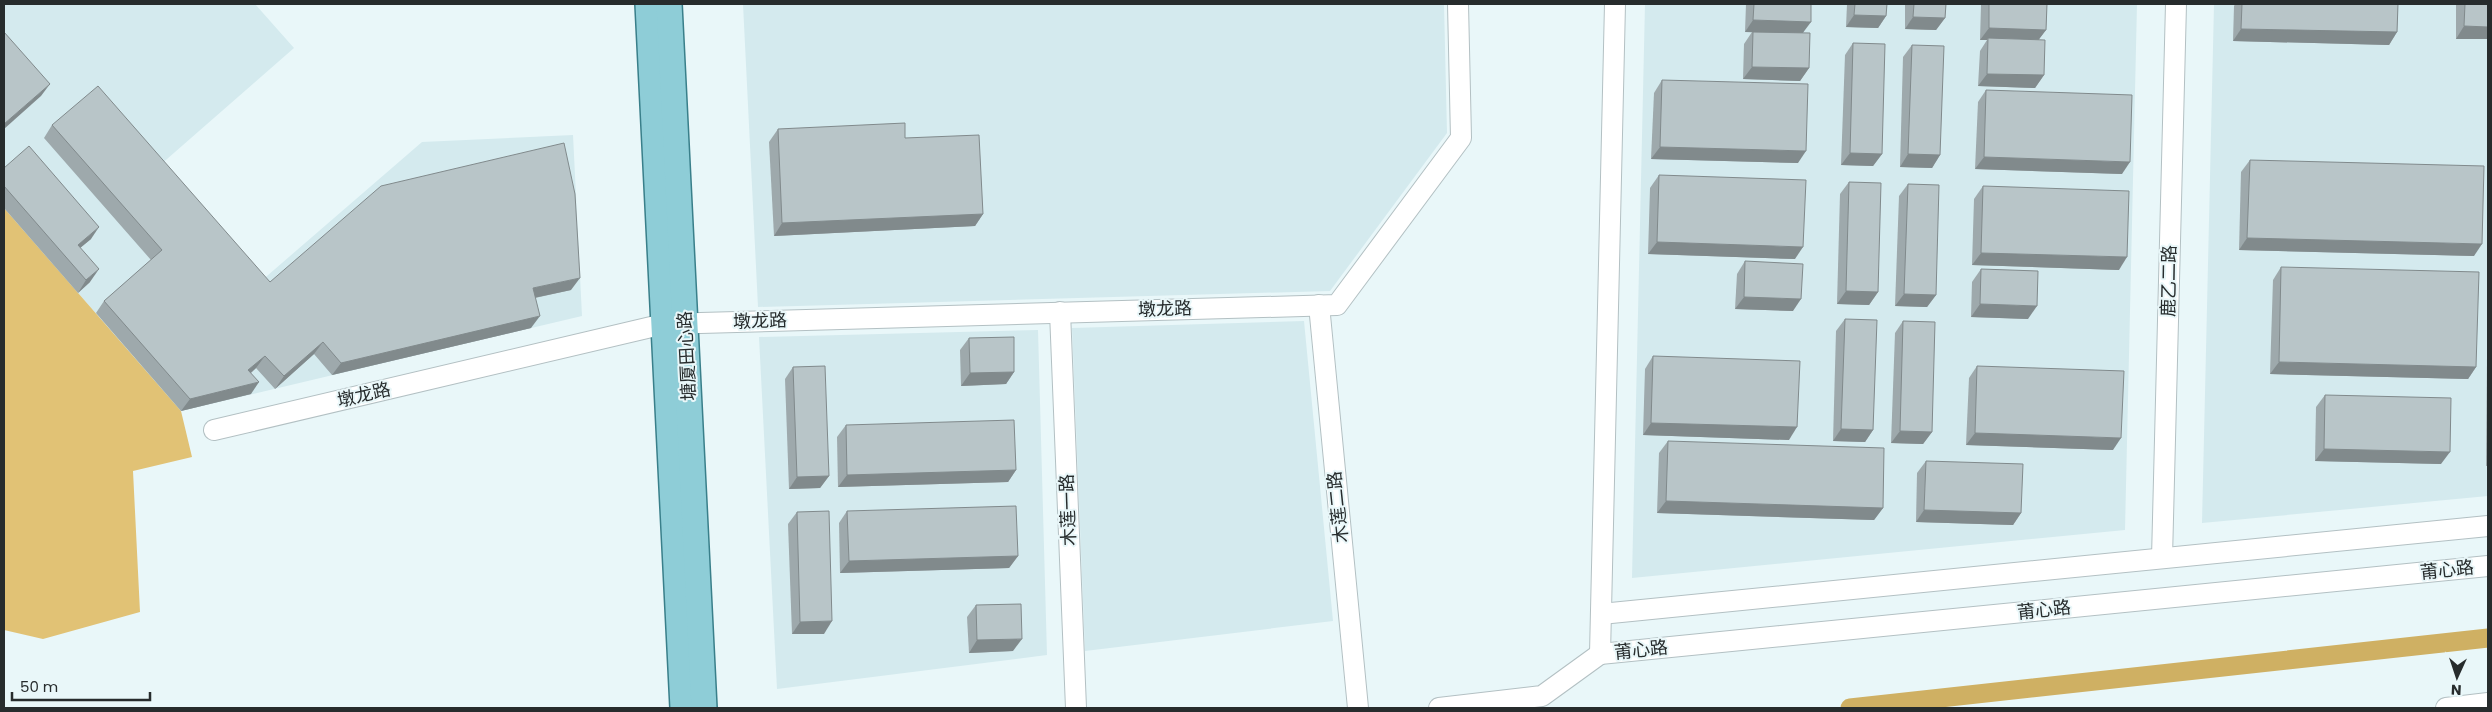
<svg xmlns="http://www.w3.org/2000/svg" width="2492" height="712" viewBox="0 0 2492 712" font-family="Poppins,'Noto Sans SC',sans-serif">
<rect width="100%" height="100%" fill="#e9f7f9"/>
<g fill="#d4eaee">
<path d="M4 4H255L294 48 159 166 260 282 422 142 573 135 582 316 181 411 4 208Z"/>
<path d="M743 4H1444L1447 133 1330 291 758 307Z"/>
<path d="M1645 4H2137L2125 530 1632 578Z"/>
<path d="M2214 4H2488V496L2202 523Z"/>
<path d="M1304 321 1333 621 1085 651 1072 328Z"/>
<path d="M1038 330 1047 655 777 689 759 337Z"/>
</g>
<path fill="#e1c275" d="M4 208 181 411 192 457 133 471 140 612 43 639 4 630Z"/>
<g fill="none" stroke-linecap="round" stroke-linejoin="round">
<path stroke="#cfb063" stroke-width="19" d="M1850 708 2488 638"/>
<defs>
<g id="minor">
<path d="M1319 305 1358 708"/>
<path d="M1060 312 1076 708"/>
<path d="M214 430 664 324 1337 305 1461 138 1458 4"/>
<path d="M2162 558 2176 4"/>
<path d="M1601 614 2488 526"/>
<path d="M1600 654 2488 566"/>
<path d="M1600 654 1615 4"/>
<path d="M1439 708 1542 696 1600 654"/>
<path d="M2446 708 2488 703"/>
</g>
<g id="major">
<path d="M648 4 683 708"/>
<path d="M669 4 704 708"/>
</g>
</defs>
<use href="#minor" stroke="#b3c0c3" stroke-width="22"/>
<use href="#major" stroke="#397f8a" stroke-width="28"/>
<use href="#minor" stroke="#fff" stroke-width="20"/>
<use href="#major" stroke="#8ecdd7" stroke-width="25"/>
</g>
<g fill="#9ea9ac">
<path d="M1746 4H1811L1803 33 1809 68 1800 81 1743 79 1744 44 1752 32H1745Z"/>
<path d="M1847 4H1887L1886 16 1878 28 1846 27Z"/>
<path d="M1905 4H1946L1945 18 1936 30 1905 29Z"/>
<path d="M1982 4H2047L2046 30 2038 40 2044 75 2035 88 1978 86 1980 51 1987 40H1980L1981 5Z"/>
<path d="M2235 4H2398L2397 32 2389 45 2233 41 2234 6Z"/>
<rect x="2456" y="4" width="32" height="35"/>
<path d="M1853 43 1882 154 1873 166 1841 165 1845 55Z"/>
<path d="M1912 45 1940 155 1932 168 1900 167 1903 57Z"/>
<path d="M1662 80 1798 163 1651 159 1654 93Z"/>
<path d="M1986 90 2122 174 1975 169 1978 102Z"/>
<path d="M52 125 270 282 571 290 535 298 531 328 332 375 314 354 275 389 256 368 251 373V394L181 411 96 313 104 301 151 260 44 138Z"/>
<path d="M778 129 905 138 983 214 975 226 774 236 769 142Z"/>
<path d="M2250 160 2474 256 2239 250 2241 172Z"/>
<path d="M4 168 91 239 80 248 90 282 78 293 4 208Z"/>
<path d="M1659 175 1795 259 1648 254 1650 188Z"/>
<path d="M1849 182 1878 292 1869 305 1837 304 1840 194Z"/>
<path d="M1908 184 1936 295 1927 307 1895 306 1899 196Z"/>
<path d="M1983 186 2119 270 1972 265 1974 199Z"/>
<path d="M1745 261 1793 311 1735 309 1737 274Z"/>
<path d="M2281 267 2476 367 2468 379 2270 374 2273 280Z"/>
<path d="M1981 269 2028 319 1971 317 1972 282Z"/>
<path d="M1845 319 1873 430 1865 442 1833 441 1836 331Z"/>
<path d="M1903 321 1932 432 1923 444 1891 443 1895 333Z"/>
<path d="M969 338 1014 372 1006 384 961 386 960 350Z"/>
<path d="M2488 354V466H2486L2487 356Z"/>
<path d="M1653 356 1789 440 1643 435 1645 369Z"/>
<path d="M1977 366 2113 450 1966 445 1969 378Z"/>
<path d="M793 367 829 476 820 488 789 489 785 379Z"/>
<path d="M2325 395 2441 464 2315 461 2316 407Z"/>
<path d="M846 425 1016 470 1008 482 838 487 837 437Z"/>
<path d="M1668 441 1883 508 1874 520 1657 513 1659 453Z"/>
<path d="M1926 461 2021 513 2013 525 1916 522 1917 473Z"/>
<path d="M847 511 1018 556 1009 568 840 573 839 523Z"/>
<path d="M797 512 824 634H792L788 524Z"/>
<path d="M976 605 1013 651 969 653 967 617Z"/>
</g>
<g fill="#818a8c">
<path d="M1854 15 1886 16 1878 28 1846 27Z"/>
<path d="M1913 17 1945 18 1936 30 1905 29Z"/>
<path d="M1753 20 1811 22 1802 34 1745 32Z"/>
<path d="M2464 26 2488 27V39H2456Z"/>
<path d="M1989 28 2046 30 2037 42 1988 38 1987 40H1980Z"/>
<path d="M2241 29 2397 32 2389 45 2233 41Z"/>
<path d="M1752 67 1809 68 1800 81 1743 79Z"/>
<path d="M1987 74 2044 75 2035 88 1978 86Z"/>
<path d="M50 84 41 96 4 129V124Z"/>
<path d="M1660 147 1806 151 1798 163 1651 159Z"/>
<path d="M1850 153 1882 154 1873 166 1841 165Z"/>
<path d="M1908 154 1940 155 1932 168 1900 167Z"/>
<path d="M1984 157 2130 162 2122 174 1975 169Z"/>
<path d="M983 214 975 226 774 236 782 223Z"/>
<path d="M99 227 91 239 69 257 78 245Z"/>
<path d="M2247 238 2482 244 2474 256 2239 250Z"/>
<path d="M1657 242 1803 247 1795 259 1648 254Z"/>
<path d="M1981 253 2127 257 2119 270 1972 265Z"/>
<path d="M99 269 90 282 78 293 86 280Z"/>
<path d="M580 278 571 290 524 300 533 288Z"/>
<path d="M1846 291 1878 292 1869 305 1837 304Z"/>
<path d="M1904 294 1936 295 1927 307 1895 306Z"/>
<path d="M1744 297 1801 299 1793 311 1735 309Z"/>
<path d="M1980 304 2037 306 2028 319 1971 317Z"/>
<path d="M540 316 531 328 332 375 341 363Z"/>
<path d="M323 342 314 354 275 389 284 376Z"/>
<path d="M265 356 256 368 240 382 248 370Z"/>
<path d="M2279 362 2476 367 2468 379 2270 374Z"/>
<path d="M1014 372 1006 384 961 386 970 373Z"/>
<path d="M259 382 251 394 181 411 190 399Z"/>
<path d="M1651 423 1797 427 1789 440 1643 435Z"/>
<path d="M1841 429 1873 430 1865 442 1833 441Z"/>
<path d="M1900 431 1932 432 1923 444 1891 443Z"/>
<path d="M1975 433 2121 438 2113 450 1966 445Z"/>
<path d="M2324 449 2450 452 2441 464 2315 461Z"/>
<path d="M1016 470 1008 482 838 487 847 475Z"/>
<path d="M829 476 820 488 789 489 797 477Z"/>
<path d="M1666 501 1883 508 1874 520 1657 513Z"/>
<path d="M1924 510 2021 513 2013 525 1916 522Z"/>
<path d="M1018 556 1009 568 840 573 849 561Z"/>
<path d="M832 621 824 634H792L800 622Z"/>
<path d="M1022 639 1013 651 969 653 977 640Z"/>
</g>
<g fill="#b8c5c8" stroke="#818a8c">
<path d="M1754 4H1811V22L1753 20Z"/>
<path d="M1855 4H1887L1886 16 1854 15Z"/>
<path d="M1914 4H1946L1945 18 1913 17Z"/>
<path d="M1989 4H2047L2046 30 1989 28Z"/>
<path d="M2242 4H2398L2397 32 2241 29Z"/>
<path d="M2465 4H2488V27L2464 26Z"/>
<path d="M4 32 50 84 4 124Z"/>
<path d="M1753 32 1810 33 1809 68 1752 67Z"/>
<path d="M1988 38 2045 40 2044 75 1987 74Z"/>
<path d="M1853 43 1885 44 1882 154 1850 153Z"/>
<path d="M1912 45 1944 46 1940 155 1908 154Z"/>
<path d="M1662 80 1808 84 1806 151 1660 147Z"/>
<path d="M98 86 270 282 381 186 564 143 575 194 580 278 533 288 540 316 341 363 323 342 284 376 265 356 248 370 259 382 190 399 104 301 162 250 52 125Z"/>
<path d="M1986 90 2132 95 2130 162 1984 157Z"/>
<path d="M905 123V138L979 135 983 214 782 223 778 129Z"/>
<path d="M29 146 99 227 78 245 99 269 86 280 4 186V168Z"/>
<path d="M2250 160 2484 166 2482 244 2247 238Z"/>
<path d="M1659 175 1806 180 1803 247 1657 242Z"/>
<path d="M1849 182 1881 183 1878 292 1846 291Z"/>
<path d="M1908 184 1939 185 1936 295 1904 294Z"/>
<path d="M1983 186 2129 191 2127 257 1981 253Z"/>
<path d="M1745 261 1803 264 1801 299 1744 297Z"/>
<path d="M2281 267 2479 272 2476 367 2279 362Z"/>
<path d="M1981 269 2038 271 2037 306 1980 304Z"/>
<path d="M1845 319 1877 320 1873 430 1841 429Z"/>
<path d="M1903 321 1935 322 1932 432 1900 431Z"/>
<path d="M1014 337V372L970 373 969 338Z"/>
<path d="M1653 356 1800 361 1797 427 1651 423Z"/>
<path d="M825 366 829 476 797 477 793 367Z"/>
<path d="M1977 366 2124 371 2121 438 1975 433Z"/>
<path d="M2325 395 2451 398 2450 452 2324 449Z"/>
<path d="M1014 420 1016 470 847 475 846 425Z"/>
<path d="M1668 441 1884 448 1883 508 1666 501Z"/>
<path d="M1926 461 2023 464 2021 513 1924 510Z"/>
<path d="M1016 506 1018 556 849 561 847 511Z"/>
<path d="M829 511 832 621 800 622 797 512Z"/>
<path d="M1021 604 1022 639 977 640 976 605Z"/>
</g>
<g text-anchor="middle" stroke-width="4" stroke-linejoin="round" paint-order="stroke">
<g font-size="18" fill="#272c2d" stroke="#e9f7f9">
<text transform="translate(2169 281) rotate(-89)" y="6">鹿乙二路</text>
<text transform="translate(1165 309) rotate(-2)" y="6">墩龙路</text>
<text transform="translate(760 321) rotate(-2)" y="6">墩龙路</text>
<text transform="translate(687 356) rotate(-93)" y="6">塘厦田心路</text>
<text transform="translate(364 395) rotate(-13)" y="6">墩龙路</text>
<text transform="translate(1338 507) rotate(-96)" y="6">木莲二路</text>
<text transform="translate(1068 510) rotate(-92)" y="6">木莲一路</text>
<text transform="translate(2447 570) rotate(-6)" y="6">莆心路</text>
<text transform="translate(2044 610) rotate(-6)" y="6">莆心路</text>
<text transform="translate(1641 650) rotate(-6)" y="6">莆心路</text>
</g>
</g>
<rect width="2492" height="712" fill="none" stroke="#272c2d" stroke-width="10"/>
<g transform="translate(2457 677) rotate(183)" stroke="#e9f7f9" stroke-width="4" paint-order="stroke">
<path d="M0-4L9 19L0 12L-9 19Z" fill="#272c2d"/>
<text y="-8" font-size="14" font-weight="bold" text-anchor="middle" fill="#272c2d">N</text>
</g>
<path d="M12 692v8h138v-8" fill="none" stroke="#272c2d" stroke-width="2.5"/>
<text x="20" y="692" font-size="15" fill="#272c2d" stroke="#e9f7f9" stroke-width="4" paint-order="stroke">50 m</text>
</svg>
